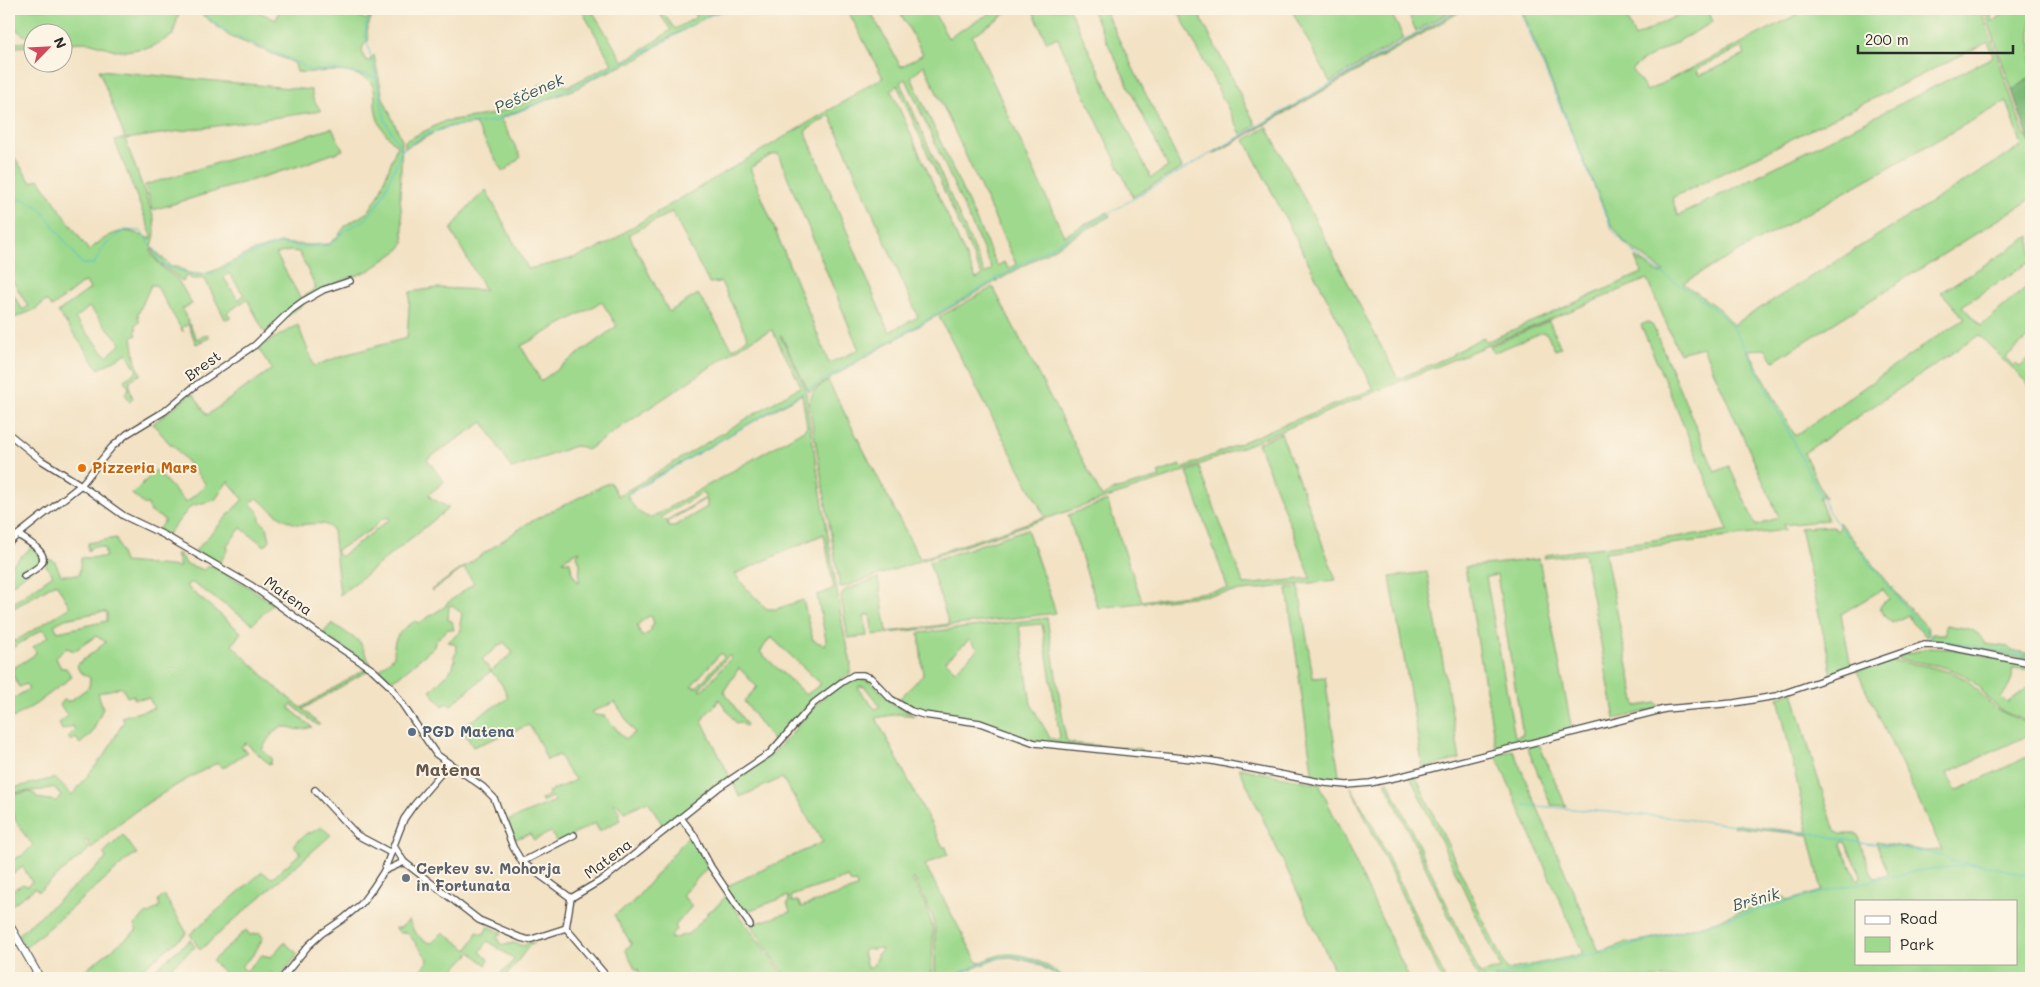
<svg xmlns="http://www.w3.org/2000/svg" width="2040" height="987" viewBox="0 0 2040 987" font-family="Mali,sans-serif">
<rect width="100%" height="100%" fill="#fcf5e5"/>
<filter id="ink" filterUnits="userSpaceOnUse"><feTurbulence type="fractalNoise" baseFrequency=".02" numOctaves="2"/><feDisplacementMap in="SourceGraphic" scale="10" xChannelSelector="R" yChannelSelector="G"/><feConvolveMatrix kernelMatrix="1 2 1 2 8 2 1 2 1" color-interpolation-filters="sRGB"/></filter>
<filter id="wash" filterUnits="userSpaceOnUse"><feTurbulence type="fractalNoise" baseFrequency=".0096" numOctaves="4" result="noise"/><feDisplacementMap in="SourceGraphic" scale="20" xChannelSelector="R" yChannelSelector="G"/><feGaussianBlur stdDeviation="1.12" result="paint"/><feColorMatrix in="noise" values="0 0 0 0 0 0 0 0 0 0 0 0 0 0 0 0 0 1.4 0 .05"/><feComposite in="paint" operator="in"/></filter>
<g filter="url(#wash)">
<rect width="100%" height="100%" fill="#f3e2c4"/>
<g fill="#9ed98d" stroke="#64825c" fill-rule="evenodd">
<path d="M9 9H180L173 35 152 47 125 51H119L88 42 63 43 62 32H32V46L16 47 9 52ZM11 26 31 40 32 42 11 43Z"/>
<path d="M195 9H253L276 20 280 9H346L366 20 373 9H378C371 18 364 28 369 40 360 45 361 55 367 61H371L370 59 374 55 383 98 402 140 400 197 404 242 400 249 370 270 326 287 265 333 247 299 227 313 231 318 225 319 205 279H192L186 275 183 282C174 272 152 263 153 248L171 267H178L192 275H201L216 270 251 252 281 243 309 245 329 244 338 236 346 225 368 212 379 195 397 146C389 138 381 129 377 117 371 97 383 82 355 74 336 68 316 74 297 72L295 64 290 61 229 36ZM289 251 299 252 316 288 301 299 276 254ZM229 273 244 295 238 300 224 278Z"/>
<path d="M581 9H591L623 61 638 53 671 30 656 9H660L675 29 697 17 691 9H732L712 14 663 41 640 58 592 79 578 88 500 118 521 157 503 172 475 124 445 127 405 148V141L445 121 494 114 540 97 537 86C550 78 556 85 569 86L612 64Z"/>
<path d="M847 9H869L901 67 923 54 898 9H932L948 38 997 9H1013L972 36 1064 236 1108 212 1110 216 863 358 809 392 781 335H780L806 389 807 407 843 628 851 663 850 673 820 696 767 753 765 751 774 742 744 701 757 687 739 668 724 691 747 725 745 726 740 722 736 723 719 699 715 706 705 715 702 721 730 777 665 829 648 801 624 812 618 804 613 803 620 813 618 815 620 820 599 831 595 823 557 843 551 832 534 840 530 834 515 839 507 821 555 801 552 797 542 802 541 800 549 795 548 792 576 780 567 770 559 755 547 760C542 747 536 736 529 725L473 747 461 727 508 698 503 686 491 671 450 706 447 703 443 706 430 691 448 673 453 667 455 659 453 657 457 652 455 644 448 642 461 631 460 624 462 614C459 610 455 610 453 605L449 606 448 620 452 621 454 630 448 629 435 641 434 647 398 677 389 681 380 671C382 664 389 663 393 657 396 653 393 649 394 645 396 633 406 627 415 621L419 623 446 606V604L474 583 464 568 432 591 431 590 528 523 610 482 618 496 801 386 772 330 755 338 734 351 587 450 583 447 575 446 512 469 483 422 427 459 444 482 429 494 431 498 449 508 340 595 333 531C324 517 307 528 293 523 279 518 268 507 257 498L250 503 259 513 260 520 267 527 270 540 265 546 241 528 227 545 228 549 219 564 195 551 243 499 228 481 215 500 191 506 167 535 158 530 165 520 151 512 147 503 145 505 132 494 156 470 185 502 188 501 204 487 205 483 173 445 170 444 153 424 190 394 194 395 207 415 272 369 256 345 261 341 264 344 298 325 314 366 344 355 407 338 410 292 437 288 485 290 451 230 466 209 486 190 528 269C568 260 595 255 629 229L850 98 868 85 883 78ZM924 65 1016 264 1009 269 1004 262 997 266 911 77ZM906 79 992 269 985 274 900 82ZM897 85 982 276 976 279 891 90ZM830 115 918 317 889 332 805 131ZM778 154 859 350 829 363 750 168 771 155ZM672 212 709 283 721 282 748 338 733 349 698 294 669 312 632 241 629 234ZM602 302 617 326 541 381 521 346ZM802 394 807 427 802 431 651 518C637 514 633 506 627 495L633 490ZM703 492 706 498 665 521 661 517ZM705 499 707 500V507L673 527H669L667 522ZM389 517V520L340 557 336 551 372 529 382 519ZM824 534 834 589 817 595 826 640 824 645 813 640 803 600 776 609H767L746 588 735 574ZM580 551 577 556 580 563 579 583 572 573 570 562 563 561 567 557ZM649 616 652 617 654 625 651 627V631L642 637 637 625ZM770 638H772L821 684 806 695 760 652ZM504 642 513 653 491 671 482 659ZM721 653 724 657 697 687H692V685ZM729 655 731 658 702 690 699 689ZM615 702 635 733 625 739 605 716 595 715 592 712Z"/>
<path d="M1032 9H1069L1151 178 1168 167 1091 9H1104L1182 168 1133 197 1057 37 1047 42Z"/>
<path d="M1177 9H1196L1256 125 1241 134Z"/>
<path d="M1291 9H1389L1404 38 1330 82Z"/>
<path d="M1406 9H1455L1416 31Z"/>
<path d="M1461 9H1465L1214 154H1212Z"/>
<path d="M1521 9H1622L1635 37 1689 9H1708L1713 22 1642 61 1632 69 1647 91 1808 9H1981L2025 137 2027 136 2031 146V199L1774 361 1765 349 1748 350 1795 436 1930 341 1965 319 1941 292 2031 236V261L1962 306 1981 326 2031 283V335L2006 357 2013 366 2016 364 2020 367 2031 357V387L1979 335 1804 453 1825 498 1821 495 1819 498 1828 520 1783 525 1785 530 1605 552 1636 706 1657 703 1659 708 1615 719 1584 554 1544 558 1545 555 1697 534 1703 535 1728 530 1641 325 1648 322 1652 324 1715 472 1729 466 1756 526 1779 517 1703 347 1679 353 1647 279 1175 475 843 587H840L809 404C810 392 818 387 828 381L920 559 1045 517 939 317 993 287 1102 497 1111 491 1160 477 1158 473 1180 465 1183 468 1280 426 1374 389 1245 140 1267 127 1398 379 1453 355 1452 354 1483 337 1486 342 1642 273 1635 257 1660 274 1664 272 1625 243 1609 221ZM1988 42 1993 57 1678 216 1672 198ZM1742 47 1745 55 1699 76 1697 69ZM2007 101 2022 146 1733 325 1719 309 1683 283Z"/>
<path d="M1984 9H1989L1993 22 2009 9H2031V77L2012 91Z"/>
<path d="M99 70 311 90 313 99 321 111 125 139 154 218 155 235 151 250 152 255 163 268 178 280 192 304 182 309 197 339 208 334 209 338 196 344 188 324 182 328 183 332 156 285H151L138 314 139 323 135 325 137 329 135 330 137 335 132 337 136 363 141 374 130 380V390L133 399 130 402 125 393 129 388 124 380 137 371 127 353 99 369 58 312 90 289 86 282H84L52 307 46 301 34 310 9 320V288L23 310 28 306 9 275V149L30 181 33 182 39 179 89 251C99 241 117 228 132 232 139 234 145 237 151 239L152 236 115 141 125 138ZM89 307 120 342V345L107 356 75 319Z"/>
<path d="M332 128 343 150 299 166 153 210 145 185Z"/>
<path d="M1549 321 1561 348 1555 350 1547 334 1543 332 1493 353 1490 346Z"/>
<path d="M1281 433 1336 580 1098 608 1068 515 1107 501 1142 601 1228 589 1187 472 1199 467 1244 585 1311 578 1258 443Z"/>
<path d="M1839 522 1906 605 1927 627 1929 634 1927 637 1912 623 1908 615 1892 623 1885 617 1880 607 1883 603 1889 599 1883 589 1841 614 1851 667 1830 675V664L1800 528 1833 526 1837 531 1839 529Z"/>
<path d="M1027 529 1056 613 873 635 870 614 864 616 867 636 848 638 841 596 845 590 878 578 887 632 949 624 929 562Z"/>
<path d="M116 538 124 562 180 567 176 554H179L186 564 204 570 210 565 249 587 273 604 253 624 191 582 186 586 241 632 232 645 273 685 301 708 367 668 369 670 303 709 320 725H317L291 704 289 708 312 727C293 733 298 727 284 727 275 726 265 744 262 750L272 758 270 765 246 743 241 747 247 752 223 768 219 764H215C172 787 125 813 91 849L87 840 84 842 89 849 86 852 39 891 35 888 9 907V892L23 884 27 886 32 882 23 867 9 876V861L23 855 33 845C21 831 9 814 9 795L29 792 35 794 37 798 56 801 61 796 54 787 42 790 9 793V789L55 778 72 795 106 753 124 721 121 717 154 708 149 698 134 699V695L127 697 122 687 98 693 103 708 92 733 80 744 76 738 71 741 68 737 75 730 73 726 62 730 59 723 68 716 60 705 65 699 67 701H70L89 687 90 678 79 671 77 665 106 642 96 636 74 651 67 648 61 652 56 658 61 668H66L72 677 36 704 13 718 9 710V701L29 689 26 684 19 687 12 674V669L33 656 36 652 33 647 49 636 43 629 9 650V628L14 642 70 607 56 583 9 611V606L53 575 44 563V556L55 562 61 575H79L81 558 106 557 104 547 93 546 88 551V543ZM100 612H107V621L58 632 54 625 65 619Z"/>
<path d="M32 547 41 557 39 564 9 587V567Z"/>
<path d="M1539 559 1572 730 1496 749 1465 567ZM1497 575 1523 735 1515 737 1486 577Z"/>
<path d="M1427 572 1460 759 1423 768 1390 577Z"/>
<path d="M1299 587 1313 678 1325 677 1340 782 1313 778 1287 588Z"/>
<path d="M1047 618 1066 739 1069 743 1141 749 1142 752 1041 742 1019 736 991 724 921 712 897 701 923 675 919 633ZM1042 624 1058 725 1060 737 1057 740 1050 738 1031 704 1019 626ZM969 640 978 649 955 671 946 661Z"/>
<path d="M332 623 360 642 371 665 324 635 325 631Z"/>
<path d="M1946 625C1964 629 1976 626 1986 644L2008 647 2011 650 2031 654V656L2024 655V657L2031 660 1932 642 1930 640 1932 634H1946L1945 626Z"/>
<path d="M1929 648 1950 649 2031 664V670L2012 668C2014 680 2009 688 2001 697L2007 703 2031 685V726C2022 716 2008 716 1998 708 1988 700 1981 688 1971 680 1951 664 1922 664 1898 659L1899 656Z"/>
<path d="M1888 660 1927 666 1954 673 1967 680 1996 709 2024 722 2031 728V734L1947 773 1956 791 2031 755V978H1478L1385 782 1388 781 1480 974 1501 968 1410 776 1415 775 1507 970 1583 954 1496 755 1513 750 1599 952 1622 944 1650 939 1717 921C1738 910 1763 906 1785 897L1787 901 1822 891 1809 835C1785 832 1760 830 1736 827L1733 826V824L1799 832H1808L1778 697 1793 692 1814 766 1835 831 1840 834H1857L1871 873 1875 878 1886 876 1888 873 1876 842 1925 851 1942 850 1857 671ZM1842 842H1845L1861 876 1859 880 1856 878 1841 845ZM1856 901H2016V963H1856Z"/>
<path d="M858 678 872 682 893 704 915 716 898 714 876 718 943 847H946L948 854 925 865 978 963C986 961 993 956 1000 955 1026 950 1046 965 1066 978H1061L1036 963 1011 957 999 958 962 973 955 978H935V928L933 917 914 878 912 879 926 906 933 928 932 970 930 975 927 976H905L893 978H787L751 925 790 912 787 903 789 902 788 896 742 913 725 887 823 842 782 778 740 797 732 781C752 771 770 757 785 741 806 718 826 685 858 678ZM859 686 865 687 880 706 875 709 859 690ZM848 877 851 883 856 882 857 888 801 907 798 901 792 902 791 896ZM878 948 882 949 881 952 877 954V959L871 968H867L863 952 867 949 870 950Z"/>
<path d="M1539 744 1566 806 1551 805 1527 747Z"/>
<path d="M1239 768 1319 784 1409 978H1338Z"/>
<path d="M1351 787 1373 826 1445 978H1441Z"/>
<path d="M321 827 331 835 200 950 190 934 262 872 272 878 301 853 293 845 308 832 309 834Z"/>
<path d="M690 834 708 867 682 895 692 906 675 926 677 929 671 935V939L688 934 707 915V912L715 908 726 896 785 978H636L641 976 638 969 636 970 625 949 632 945 614 915 630 905 639 895Z"/>
<path d="M123 835 137 854 133 855 25 948 18 935 105 860 106 857 103 853Z"/>
<path d="M164 895 187 933 131 978H75L137 930 134 925 147 913 149 914 160 906 158 901Z"/>
<path d="M409 920C412 930 421 942 432 943L443 932 468 950 477 932 484 934 488 926 502 933 497 937 500 944 505 945 513 943 525 946 527 942 535 943 529 946 505 978 499 975 502 971 507 969 514 959 488 941 480 952 489 959 486 965 471 952 446 978H408C415 974 427 968 428 959L407 932 400 933 395 928H400Z"/>
<path d="M246 930 250 935 260 933 263 938 254 954 241 966 246 971 262 955 271 957 284 942 298 954 279 978 270 972 264 978H229L212 961Z"/>
<path d="M190 940 195 947 157 978H144Z"/>
</g>
<path fill="#7eb978" stroke="#547252" d="M2031 77V146L2012 91Z"/>
<g fill="none" stroke-linecap="round" stroke-linejoin="round">
<g stroke="#55c1ce" stroke-width="1">
<path d="M199 9 215 23 230 33 296 62 309 70H336L376 77 386 122 401 149"/>
<path d="M1519 9 1612 229C1641 268 1689 285 1724 318 1733 326 1739 338 1746 349L1830 514 1921 627 1935 639 2031 657"/>
<path d="M376 76 365 34 366 24 376 9"/>
<path d="M9 201 24 199 40 208 82 264H94L104 246 124 230 141 231 151 246"/>
<path d="M154 250 166 267 189 273 216 274 250 255 279 244 307 247 330 245 347 229 366 219 381 200 402 150 425 135 454 126 496 121 542 102 661 44 707 16 730 9"/>
<path d="M627 495 1458 9"/>
<path d="M1525 805 1666 817 1772 829 1792 833H1812L1856 842 1893 846 1945 856 1950 861 1977 864"/>
<path d="M952 978C960 972 970 968 979 964 1017 949 1030 957 1062 978"/>
<path d="M1490 978 1538 966 1615 950 1833 889 1922 870 1980 864 2031 876"/>
</g>
</g>
</g>
<g filter="url(#ink)">
<g fill="none" stroke-linecap="round" stroke-linejoin="round">
<defs>
<g id="minor">
<path d="M9 434 41 460 81 485 124 516 164 535 252 586 319 634 373 670 390 686 436 754 483 787 494 798 513 847 522 862 571 898"/>
<path d="M18 535C26 540 50 553 41 564 37 569 29 573 24 576"/>
<path d="M9 542 81 485 112 447 127 434 165 411 196 385 255 345 291 310 302 302 323 290 350 281"/>
<path d="M315 790 357 835 391 853"/>
<path d="M681 818 694 835 711 867 750 925"/>
<path d="M394 846 404 862 479 920 521 938 529 940 566 928"/>
<path d="M522 862 574 835"/>
<path d="M384 871 404 862"/>
<path d="M571 898 605 878 718 788 770 753 814 703 842 682 854 675H863L871 678 891 699 911 711 924 715 980 723 1035 743 1212 761 1325 783 1347 785 1370 783 1398 777 1665 709 1734 703 1776 696 1924 645 1945 646 2031 663"/>
<path d="M571 898 566 928 608 978"/>
<path d="M282 978 308 946 321 934 343 919 361 904 373 888 384 871 404 819 414 805 449 764"/>
</g>
<path id="tertiary" d="M9 924 40 978"/>
</defs>
<use href="#minor" stroke="#494642" stroke-width="8"/>
<use href="#tertiary" stroke="#494642" stroke-width="9"/>
<use href="#minor" stroke="#fff" stroke-width="5.5"/>
<use href="#tertiary" stroke="#fff" stroke-width="7"/>
</g>
</g>
<circle fill="#e8710a" stroke="#fcf5e5" stroke-width="2" cx="82" cy="468" r="5"/>
<circle fill="#5c6f8a" stroke="#fcf5e5" stroke-width="2" cx="412" cy="732" r="5"/>
<circle fill="#6b7280" stroke="#fcf5e5" stroke-width="2" cx="406" cy="878" r="5"/>
<g text-anchor="middle" stroke-width="4" stroke-linejoin="round" paint-order="stroke">
<g font-size="15" fill="#2b2b2b" stroke="#fcf5e5">
<text transform="translate(203 366) rotate(-36)" y="5">Brest</text>
<text transform="translate(288 596) rotate(36)" y="5">Matena</text>
<text transform="translate(608 859) rotate(-37)" y="5">Matena</text>
</g>
<g font-size="15" font-weight="bold" fill="#c56008" stroke="#fcf5e5" text-anchor="start">
<text x="92" y="473">Pizzeria Mars</text>
</g>
<g font-size="15" font-weight="bold" fill="#4e5e75" stroke="#fcf5e5" text-anchor="start">
<text x="422" y="737">PGD Matena</text>
</g>
<g font-size="15" font-weight="bold" fill="#5b616d" stroke="#fcf5e5" text-anchor="start">
<text x="416" y="874">Cerkev sv. Mohorja<tspan x="416" dy="17">in Fortunata</tspan></text>
</g>
<g font-size="16" font-style="italic" fill="#38585c" stroke="#fcf5e5">
<text transform="translate(529 93) rotate(-24)" y="6">Peščenek</text>
<text transform="translate(1756 899) rotate(-15)" y="6">Bršnik</text>
</g>
<g font-size="18" font-weight="bold" fill="#66584e" stroke="#fcf5e5">
<text x="448" y="776">Matena</text>
</g>
</g>
<rect width="2040" height="987" fill="none" stroke="#fcf5e5" stroke-width="30"/>
<rect x="1855" y="900" width="162" height="65" fill="#fcf5e5" stroke="#a8a49b"/>
<rect x="1865" y="916" width="25" height="8" fill="#ffffff" stroke="#a8a49b"/>
<text x="1900" y="924" font-size="15" fill="#2b2b2b">Road</text>
<rect x="1865" y="937" width="25" height="15" fill="#9ed98d" stroke="#a8a49b"/>
<text x="1900" y="950" font-size="15" fill="#2b2b2b">Park</text>
<g transform="translate(48 48) rotate(66)"><circle r="24" fill="#fcf5e5" stroke="#a8a49b"/>
<path d="M0-4L9 19L0 12L-9 19Z" fill="#d1495b"/>
<text y="-8" font-size="14" font-weight="bold" text-anchor="middle" fill="#2b2b2b">N</text>
</g>
<path d="M1858 45v8h155v-8" fill="none" stroke="#2b2b2b" stroke-width="2.5"/>
<text x="1865" y="45" font-size="15" fill="#2b2b2b" stroke="#fcf5e5" stroke-width="4" paint-order="stroke">200 m</text>
</svg>
